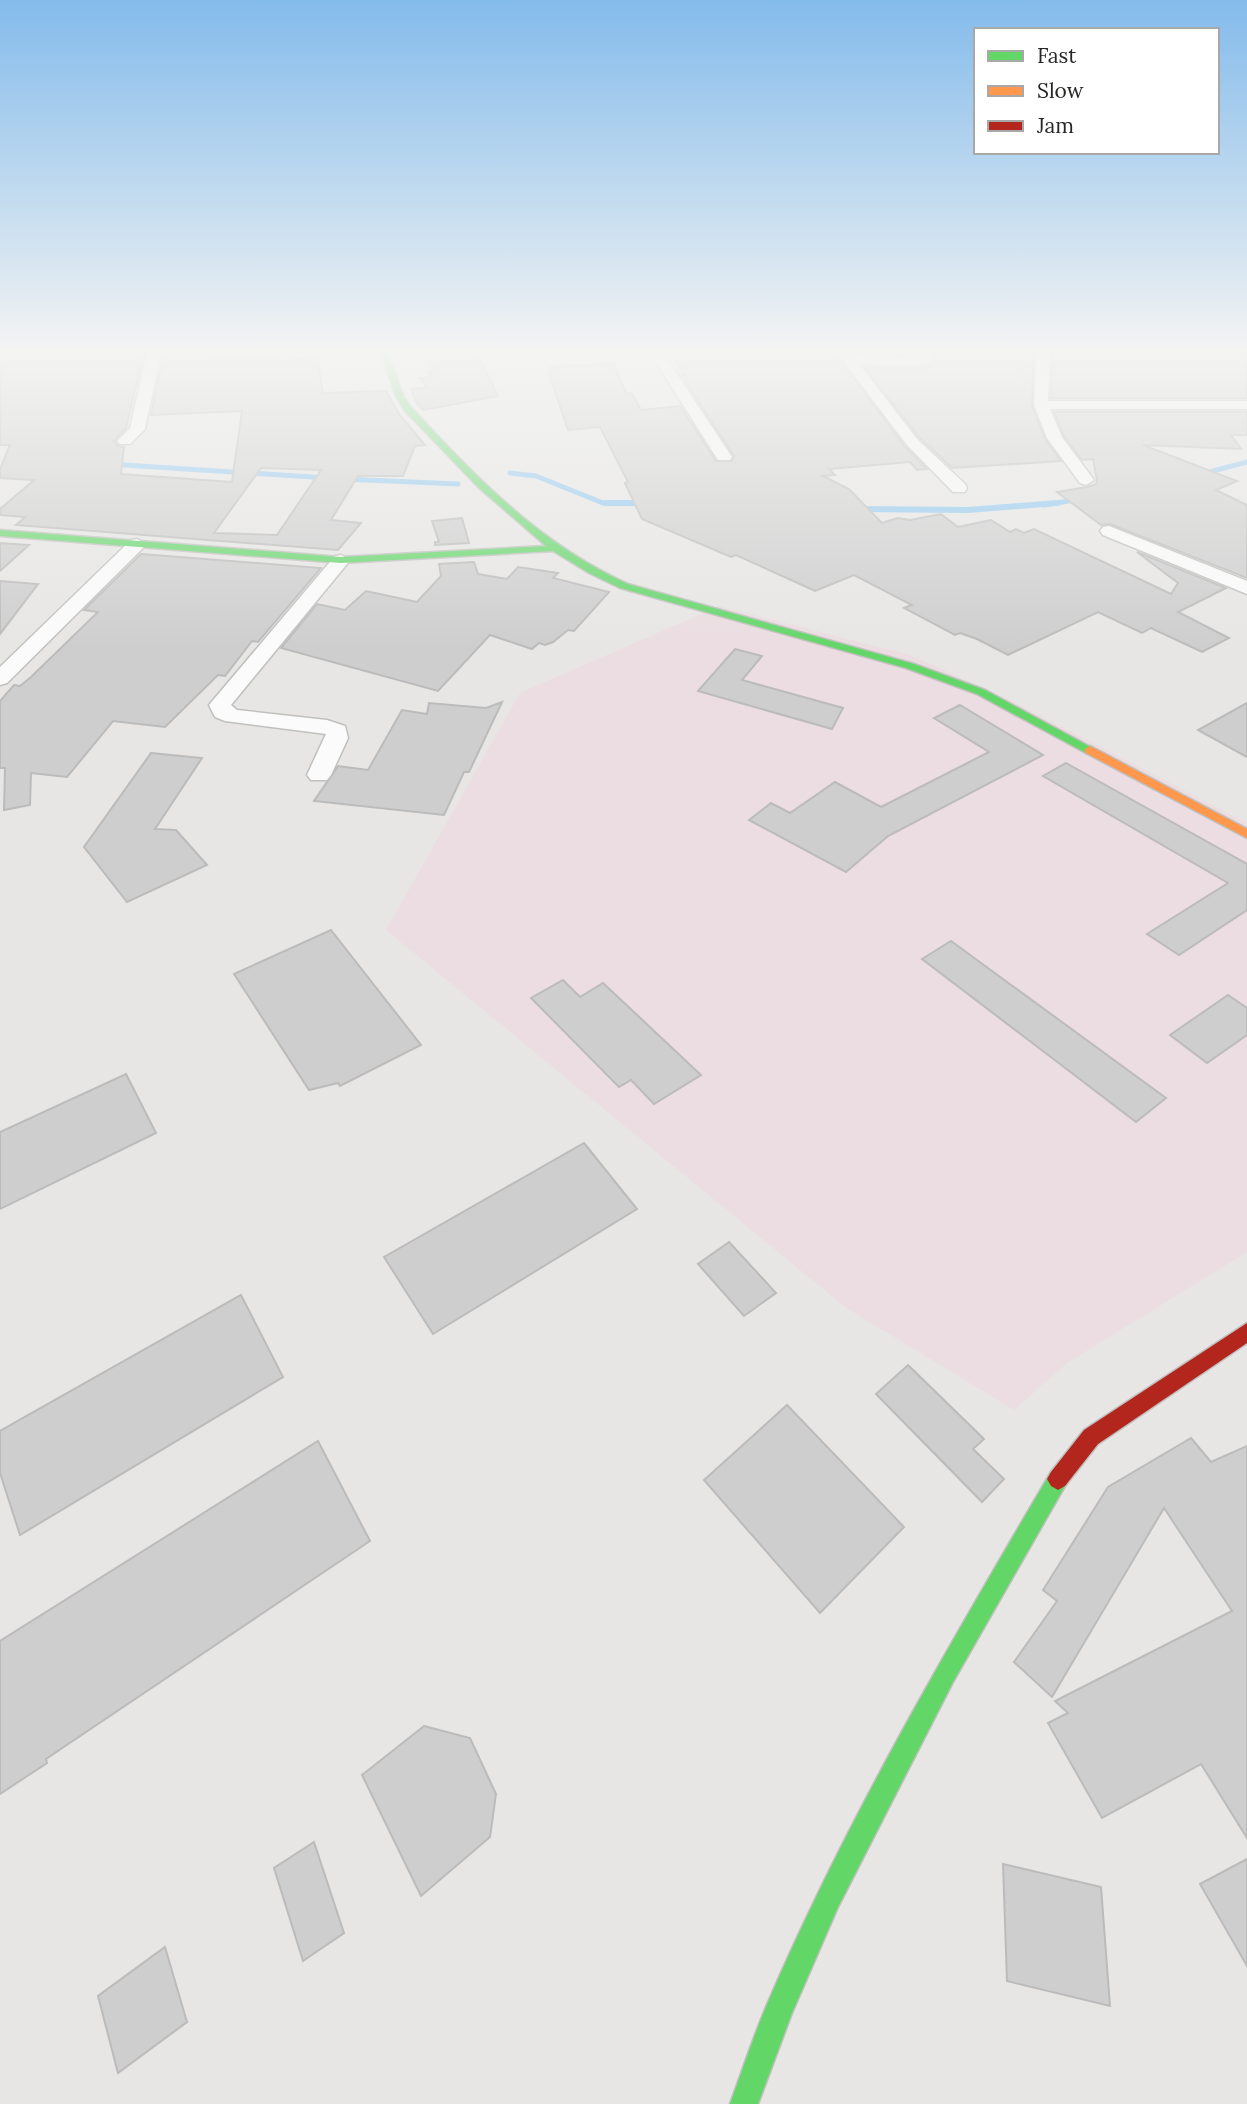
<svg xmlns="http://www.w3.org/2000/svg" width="1247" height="2104" viewBox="0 0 1247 2104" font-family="Lora,serif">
<rect width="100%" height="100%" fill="#e7e6e5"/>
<path fill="#ebdde1" d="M719 606 910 655 1008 699 1247 823V1252L1067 1363 1014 1410 845 1307 386 930 520 693Z"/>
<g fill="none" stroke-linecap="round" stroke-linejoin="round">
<g stroke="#8cc6f0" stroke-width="5">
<path d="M109 464 328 478"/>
<path d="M510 473 536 476 603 503H647"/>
<path d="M1202 474 1247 462"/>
<path d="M343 479 458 484"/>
<path d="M1044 505 1081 499"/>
</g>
<g stroke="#8cc6f0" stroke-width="6">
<path d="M606 503H635"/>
<path d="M855 509 968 510 1057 503"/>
</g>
</g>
<g fill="#cfcece" stroke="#bcbbbb" stroke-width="2" fill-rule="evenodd">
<path d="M0 353H144L126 428 114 441 118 446 124 447 121 474 232 482 242 411 151 415 164 353 277 356 278 361 317 358 323 393 386 391 399 414 425 445 415 446 403 476H358L331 520 361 523 338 550 16 525 25 517 0 515V509L34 480 0 478V469L10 445H0ZM261 468 321 470 277 535 214 533Z"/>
<path d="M425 353H477L498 396 424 410 417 404 411 389 427 388 420 378 431 377 429 371 434 370Z"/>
<path d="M669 353H835L905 447 927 469 917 470 910 462 829 469 835 475 823 476 849 489 882 523 898 518 910 520 941 514 958 527 991 520 1010 532 1016 529 1024 533 1034 529 1171 594 1178 583 1137 552 1226 588 1178 612 1229 638 1202 652 1151 628 1142 633 1098 612 1008 655 977 639 960 633 955 635 904 608 912 605 854 575 815 591 736 555 731 557 642 519 625 483 628 482 600 427 568 430 548 371 552 370 551 367 613 363 627 394 632 393 641 410 680 406 716 461H732L734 456 681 375H685Z"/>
<path d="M936 353H1033L1032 406 1045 439 1061 461 952 468 919 437 864 367 916 369 933 364Z"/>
<path d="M1053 353H1247V398H1051Z"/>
<path d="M1054 412H1247V435H1231L1241 449 1143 445 1237 481 1216 490 1247 505V578L1110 524 1101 525 1057 492 1087 487 1096 484 1097 480 1093 459 1082 460 1064 436Z"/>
<path d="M462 518 469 543 435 545V542H439L432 521Z"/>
<path d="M0 543 29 545 0 571Z"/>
<path d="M141 554 321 568 258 642 252 641 225 676 218 675 165 727 113 721 67 777 31 773 30 805 4 810 5 768H0V701L14 685 20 686 31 677 98 612 84 610Z"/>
<path d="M474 562 478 574 507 579 518 567 558 573 553 578 609 592 574 631 568 630 553 642 545 645 539 643 532 649 490 635 438 691 281 648 317 604 345 610 366 591 417 602 441 576 439 564Z"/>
<path d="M0 581 38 584 0 634Z"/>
<path d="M735 649 762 656 742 680 843 708 832 729 698 691Z"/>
<path d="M502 702 469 772H464L444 815 314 801 338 766 368 770 402 710 427 714 429 703 486 708Z"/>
<path d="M1247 703V757L1198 730Z"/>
<path d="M960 705 1043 755 888 836 846 872 749 820 771 803 790 813 835 782 881 807 989 752 934 718Z"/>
<path d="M151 753 202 758 155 829 176 830 207 865 127 902 84 847Z"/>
<path d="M1066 763 1247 864V910L1179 955 1147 934 1228 883 1043 776Z"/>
<path d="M331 930 421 1045 340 1086 338 1083 309 1090 234 974Z"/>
<path d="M951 941 1166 1098 1136 1122 922 959Z"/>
<path d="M563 980 580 997 603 983 701 1075 654 1104 631 1080 619 1087 531 998Z"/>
<path d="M1228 995 1247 1008V1035L1207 1063 1170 1035Z"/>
<path d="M126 1074 156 1133 0 1209V1132Z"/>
<path d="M584 1143 637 1209 433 1334 384 1257Z"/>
<path d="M729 1242 776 1293 744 1316 698 1264Z"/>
<path d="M241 1295 283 1377 20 1535 0 1473V1431Z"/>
<path d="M908 1365 984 1439 973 1449 1004 1479 982 1502 876 1394Z"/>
<path d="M787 1405 904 1527 820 1613 704 1480Z"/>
<path d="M1191 1438 1211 1462 1247 1446V1838L1201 1764 1102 1818 1048 1723 1068 1713 1055 1701 1232 1611 1164 1508 1052 1697 1014 1662 1057 1601 1043 1590 1108 1487Z"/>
<path d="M318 1441 370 1541 46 1759 47 1763 0 1794V1641Z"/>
<path d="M424 1726 470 1738 496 1794 490 1837 421 1896 362 1775Z"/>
<path d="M314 1842 344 1933 303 1961 274 1868Z"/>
<path d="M1247 1859V1966L1200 1884Z"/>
<path d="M1003 1864 1101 1887 1110 2006 1007 1981Z"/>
<path d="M165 1947 187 2022 118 2073 98 1996Z"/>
</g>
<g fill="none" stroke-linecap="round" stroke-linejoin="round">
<defs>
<g id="street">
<path d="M147 353H161L145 429 130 444H120L117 441 130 428Z"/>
<path d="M650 353H663L732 457 730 460H718Z"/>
<path d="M837 353 914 358 920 356 919 353H933L932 361 915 366 859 364 917 439 965 484 967 488 965 492H953L907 445Z"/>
<path d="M1036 353H1050L1048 401H1247V409H1050L1062 437 1094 480 1086 485 1080 483 1047 438 1034 405Z"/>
<path d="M1109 526 1247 581V594L1103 535 1100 531 1103 527Z"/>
<path d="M137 539 146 544 143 548 7 683 0 685V667L131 540Z"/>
<path d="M341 555 350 560 347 564 231 705 237 710 327 720 345 726 348 738 331 775 327 780H311L307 775 326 734 225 721 215 717 209 705 335 556Z"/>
</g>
<g id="fast">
<path d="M381 353H388L404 397 411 407C477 478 538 543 628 584L914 664 985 690 1096 750 1090 754 1086 753 977 694 906 668 620 588 589 573 553 551 341 563 0 536V530L341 557 546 546 478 487 405 411 396 397Z"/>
<path d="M1058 1468 1065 1472 1069 1479 953 1682 838 1907 792 2013 758 2104H730C743 2069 754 2034 769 2000 848 1817 950 1644 1051 1472Z"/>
</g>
<path id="slow" d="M1090 746 1247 829V838L1086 753 1084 750Z"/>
<path id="jam" d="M1247 1323V1343L1098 1444 1065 1486 1058 1490 1051 1486 1047 1479 1051 1472 1084 1430Z"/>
</defs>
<use href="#street" stroke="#c0c0be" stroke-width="3"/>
<use href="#fast" stroke="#c0c0be" stroke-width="3"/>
<use href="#slow" stroke="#c0c0be" stroke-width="3"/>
<use href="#jam" stroke="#c0c0be" stroke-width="3"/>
<use href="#street" fill="#fbfbfb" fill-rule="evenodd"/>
<use href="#fast" fill="#63d668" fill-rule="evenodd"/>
<use href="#slow" fill="#ff974d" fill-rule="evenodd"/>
<use href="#jam" fill="#b3261e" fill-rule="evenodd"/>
</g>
<linearGradient id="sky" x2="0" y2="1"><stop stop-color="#83bbeb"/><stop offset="0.54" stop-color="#f4f4f3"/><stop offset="1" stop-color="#f4f4f3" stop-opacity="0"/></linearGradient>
<rect width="1247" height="648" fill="url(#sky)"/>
<rect x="974" y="28" width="245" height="126" fill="#ffffff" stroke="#a8a8a8" stroke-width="2"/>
<rect x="988" y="51" width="35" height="10" fill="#63d668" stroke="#a8a8a8" stroke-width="2"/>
<text x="1037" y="63" font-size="21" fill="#262625">Fast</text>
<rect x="988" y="86" width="35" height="10" fill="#ff974d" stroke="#a8a8a8" stroke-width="2"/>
<text x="1037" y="98" font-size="21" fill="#262625">Slow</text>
<rect x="988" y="121" width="35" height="10" fill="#b3261e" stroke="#a8a8a8" stroke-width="2"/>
<text x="1037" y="133" font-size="21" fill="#262625">Jam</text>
</svg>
